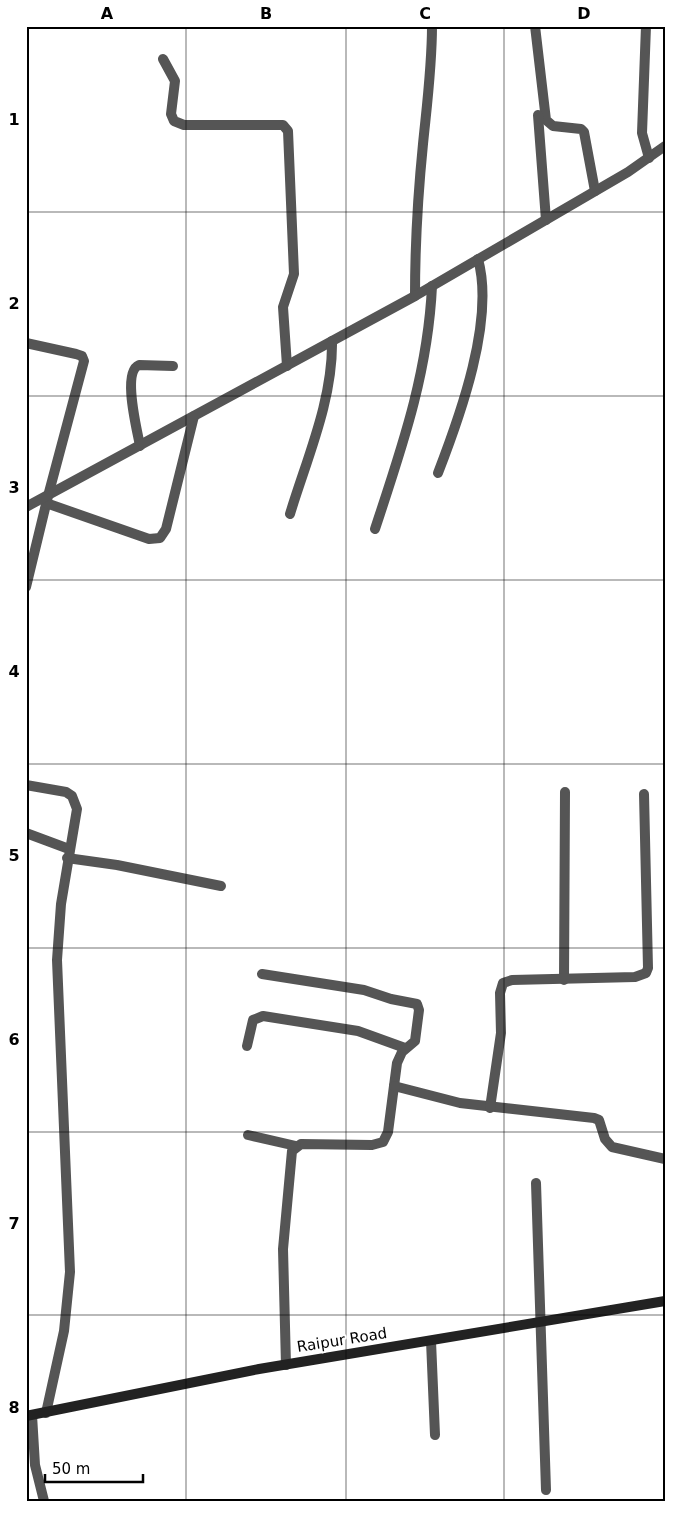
<svg xmlns="http://www.w3.org/2000/svg" width="691" height="1527" viewBox="0 0 691 1527" font-family="'DejaVu Sans',sans-serif">
<rect width="100%" height="100%" fill="#fff"/>
<g fill="none" stroke-linecap="round" stroke-linejoin="round">
<g stroke="#555" stroke-width="10">
<path d="M535 26 546 120 553 126 581 129 584 132 595 191"/>
<path d="M646 26 642 133 649 158"/>
<path d="M163 59 175 81 171 114 174 121 184 125H283L288 131 294 274 283 307 287 366"/>
<path d="M538 115 546 220"/>
<path d="M415 296C415 245 418 194 423 144 427 104 432 66 432 26"/>
<path d="M26 343 76 354 82 356 84 361 48 496 26 587"/>
<path d="M140 446C137 429 122 372 139 365L173 366"/>
<path d="M438 473C460 416 495 320 478 259"/>
<path d="M46 503 149 539 160 538 166 529 194 416"/>
<path d="M26 507 415 296 628 172 665 146"/>
<path d="M290 514C307 458 333 400 332 341"/>
<path d="M375 529C402 447 428 373 432 286"/>
<path d="M26 785 66 792 72 796 77 809 61 904 57 960 70 1272 64 1331 46 1413"/>
<path d="M26 833 69 849"/>
<path d="M67 858 117 865 221 886"/>
<path d="M262 974 364 990 391 999 417 1004 419 1010 415 1041 402 1052 397 1063 388 1132 383 1142 372 1145 301 1144 292 1151 283 1249 286 1365"/>
<path d="M564 980 565 792"/>
<path d="M247 1046 253 1020 263 1016 358 1031 405 1048"/>
<path d="M394 1086 460 1103 594 1118 599 1120 605 1139 612 1147 665 1159"/>
<path d="M490 1108 501 1033 500 993 503 983 512 980 635 977 646 973 648 968 644 794"/>
<path d="M248 1135 296 1146"/>
<path d="M536 1183 546 1490"/>
<path d="M431 1341 435 1435"/>
<path d="M32 1415 35 1465 44 1501"/>
</g>
<path stroke="#222" stroke-width="10" d="M26 1416 259 1369 665 1301"/>
</g>
<path fill="none" stroke="#000" stroke-width="1" stroke-opacity="0.55" d="M186 26V1501M346 26V1501M504 26V1501M26 212H665M26 396H665M26 580H665M26 764H665M26 948H665M26 1132H665M26 1315H665"/>
<g text-anchor="middle" stroke-width="4" stroke-linejoin="round" paint-order="stroke">
<g font-size="15" fill="#000" stroke="#fff">
<text transform="translate(342 1340) rotate(-9)" y="5">Raipur Road</text>
</g>
</g>
<rect width="691" height="1527" fill="none" stroke="#ffffff" stroke-width="55"/>
<path d="M45 1474v8h98v-8" fill="none" stroke="#000000" stroke-width="2.5"/>
<text x="52" y="1474" font-size="15" fill="#000000" stroke="#ffffff" stroke-width="4" paint-order="stroke">50 m</text>
<rect x="28" y="28" width="636" height="1472" fill="none" stroke="#000" stroke-width="2"/>
<g font-size="16" text-anchor="middle" font-weight="bold" fill="#000">
<text x="107" y="19">A</text>
<text x="266" y="19">B</text>
<text x="425" y="19">C</text>
<text x="584" y="19">D</text>
<text x="14" y="125">1</text>
<text x="14" y="309">2</text>
<text x="14" y="493">3</text>
<text x="14" y="677">4</text>
<text x="14" y="861">5</text>
<text x="14" y="1045">6</text>
<text x="14" y="1229">7</text>
<text x="14" y="1413">8</text>
</g>
</svg>
